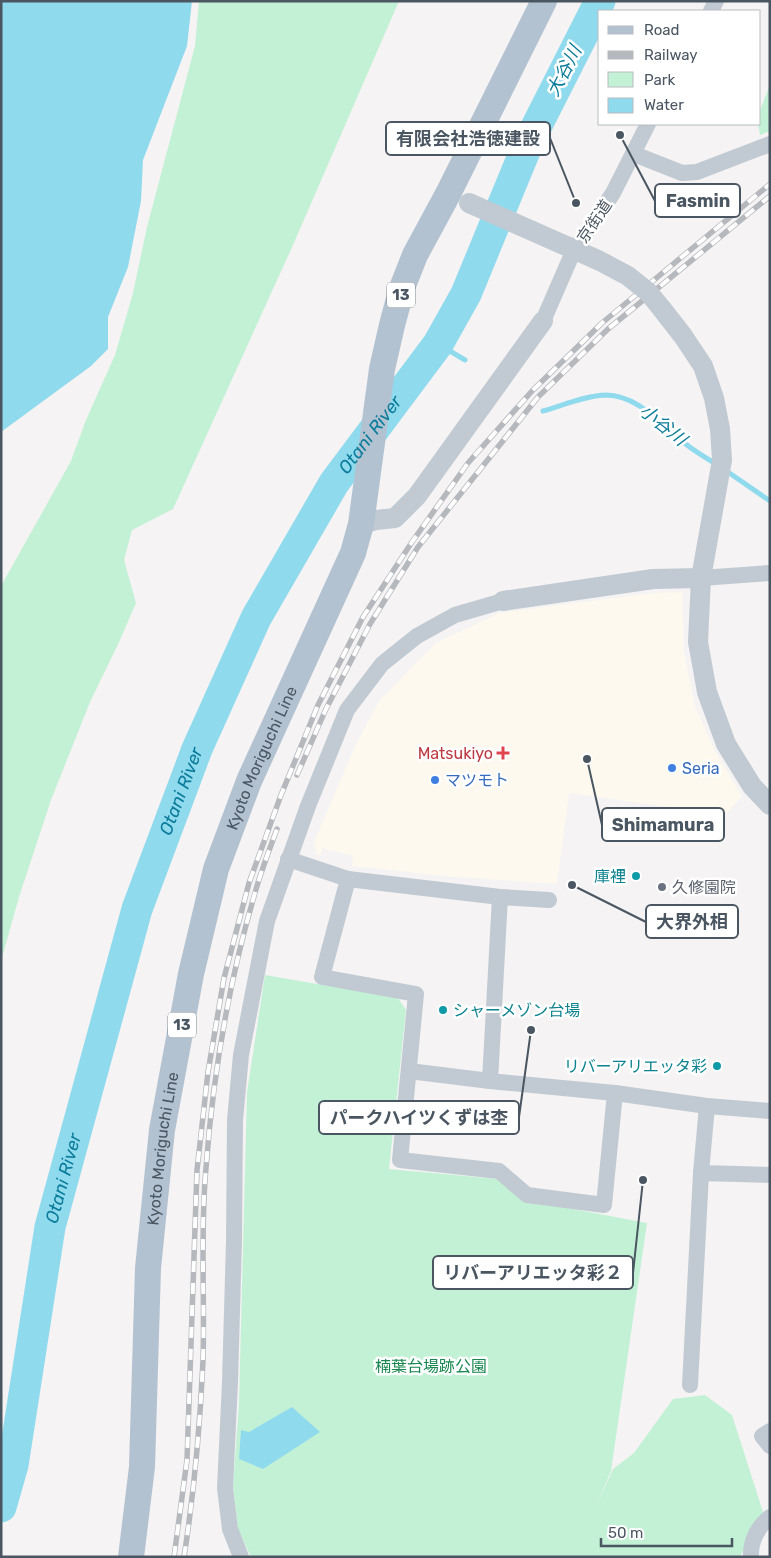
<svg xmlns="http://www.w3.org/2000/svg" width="771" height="1558" viewBox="0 0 771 1558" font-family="Rubik,'Noto Sans JP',sans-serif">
<rect width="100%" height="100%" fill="#f5f3f3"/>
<path fill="#fdf9ef" d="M682 592 684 652 695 707 715 751 742 796 725 815 569 793 557 884 445 876 352 866 353 856 322 848 321 856 317 854 314 842 356 744 379 701 436 643 499 613 652 593Z"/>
<g fill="#c3f1d5">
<path d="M199 1H399L293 245 173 509 132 530 124 560 136 603 120 640 90 702 51 800 19 897 1 961V586L71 461 86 420 115 355 133 293 147 227 195 46Z"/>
<path d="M770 84V131L760 135 758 124H760V111Z"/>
<path d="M265 975 398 998 406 1010 389 1169 498 1179 525 1200 647 1223 611 1471 596 1507 613 1469 634 1453 673 1399 705 1395 732 1415 763 1512 740 1557H251L238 1529 233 1486 239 1403 247 1092Z"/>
</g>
<g fill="#90daee">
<path d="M1 1H192L187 46 143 160 141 201 128 267 108 317V349L91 366 1 432Z"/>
<path d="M292 1407 320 1432 263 1469 239 1459 241 1430 249 1432Z"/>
</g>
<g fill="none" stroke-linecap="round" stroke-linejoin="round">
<g stroke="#90daee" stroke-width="5">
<path d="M438 344 465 360"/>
<path d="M543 411C561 406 587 395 606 395 641 396 661 426 687 445 696 452 706 458 716 464"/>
<path d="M725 470 770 501"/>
</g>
<path stroke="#90daee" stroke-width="31" id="s1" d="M1 1507 13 1465 50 1227 137 909 197 749 256 618 334 483 438 344 466 294 529 141 600 1"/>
<g stroke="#c1cad2" stroke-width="16">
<path d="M711 11 716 1"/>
<path d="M634 154 682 173 697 172 770 144"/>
<path d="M543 321 573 252 613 193 648 124"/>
<path d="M701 578 770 573"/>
<path d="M288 859 348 879 500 897 549 900"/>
<path d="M348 879 322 977 416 994 400 1160 499 1171 527 1195 604 1205 615 1093"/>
<path d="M500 897 490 1081 615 1093 707 1106 770 1111"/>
<path d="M409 1071 490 1081"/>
<path d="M701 1173 770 1175"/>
<path d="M690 1385 701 1173 707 1106"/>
<path d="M770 1431 762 1436 770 1446"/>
<path d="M241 1557 230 1529 225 1488 230 1382 234 1241 235 1120 241 1055 267 921 308 806 347 710 382 664 417 636 455 615 503 601"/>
<path d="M751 1557C750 1542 758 1526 770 1517"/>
</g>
<g stroke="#c1cad2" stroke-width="20">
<path d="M662 309 683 336 703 366 714 398 720 429 722 460 701 578 698 642 707 692 726 744 752 786 770 805"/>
<path d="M361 524 376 520 395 518 417 496 543 321"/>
<path d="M503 601 653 579 701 578"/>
</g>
<path stroke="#b3c2d1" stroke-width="26" id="s2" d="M131 1557 142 1467 148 1268 162 1130 191 974 216 869 249 781 353 553 361 524 382 369 392 325 402 288 415 255 448 194 544 1"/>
<defs>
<g id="rail">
<path d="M297 775 326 709 370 624 418 547 538 397 608 329 770 196"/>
<path d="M174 1557 187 1460 197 1170 208 1072 224 978 249 883 281 795 318 705 363 617 412 542 468 463 532 391 602 323 770 184"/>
<path d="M184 1557C194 1493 200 1425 203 1361 205 1297 200 1232 206 1168 213 1074 230 976 257 886 263 866 270 848 277 829"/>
</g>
</defs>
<use href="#rail" stroke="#b5b8bd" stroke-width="5.5"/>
<use href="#rail" stroke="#fff" stroke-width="4" stroke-dasharray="11" stroke-linecap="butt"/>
<path stroke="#c1cad2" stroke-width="20" d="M469 203 600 261 628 276 648 292 662 309"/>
</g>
<path fill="#e0444e" stroke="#fff" stroke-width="2" d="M500.5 745.5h5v5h5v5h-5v5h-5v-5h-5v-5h5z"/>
<g fill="#3f7fe0" stroke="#fff" stroke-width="2">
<circle cx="672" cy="768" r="5"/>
<circle cx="435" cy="780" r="5"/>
</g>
<g fill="#0f9aa8" stroke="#fff" stroke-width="2">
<circle cx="636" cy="876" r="5"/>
<circle cx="443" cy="1010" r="5"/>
<circle cx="717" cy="1066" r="5"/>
</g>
<circle fill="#6b7280" stroke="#fff" stroke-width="2" cx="662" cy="887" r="5"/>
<g text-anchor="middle" stroke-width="5" stroke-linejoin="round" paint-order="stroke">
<g fill="#fff" stroke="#808990" stroke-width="1">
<rect x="387" y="282.5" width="28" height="25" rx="4"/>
<rect x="168" y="1012.5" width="28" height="25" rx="4"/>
</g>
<g font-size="15" font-weight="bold" fill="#4a5661">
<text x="401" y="300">13</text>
<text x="182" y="1030">13</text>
</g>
<g font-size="16" fill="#4a5661" stroke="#fff">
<text transform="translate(594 221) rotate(-56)" y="6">京街道</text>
<text dy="6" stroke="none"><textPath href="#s2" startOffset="815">Kyoto Moriguchi Line</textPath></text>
<text dy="6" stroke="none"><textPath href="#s2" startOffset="410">Kyoto Moriguchi Line</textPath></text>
</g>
<g font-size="16" fill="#be3a42" stroke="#fff" text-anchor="end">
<text x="493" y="759">Matsukiyo</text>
</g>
<g font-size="16" fill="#366cbe" stroke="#fff" text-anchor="start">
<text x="682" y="774">Seria</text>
<text x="445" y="786">マツモト</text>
</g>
<g font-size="16" fill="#0d838f" stroke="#fff" text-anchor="end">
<text x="626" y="882">庫裡</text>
<text x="453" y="1016" text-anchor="start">シャーメゾン台場</text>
<text x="707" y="1072">リバーアリエッタ彩</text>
</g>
<g font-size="16" fill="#5b616d" stroke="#fff" text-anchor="start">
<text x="672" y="893">久修園院</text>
</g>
<g font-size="16" fill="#17864f" stroke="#fff">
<text x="431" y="1372">楠葉台場跡公園</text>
</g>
<g font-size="18" font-style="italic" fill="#0c7c9b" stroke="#fff">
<text transform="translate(564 71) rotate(-63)" y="6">大谷川</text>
<text transform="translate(663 425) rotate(39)" y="6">小谷川</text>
<text dy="6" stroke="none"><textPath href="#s1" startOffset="1145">Otani River</textPath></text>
<text dy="6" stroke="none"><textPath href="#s1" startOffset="740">Otani River</textPath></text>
<text dy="6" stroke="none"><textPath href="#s1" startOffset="335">Otani River</textPath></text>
</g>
</g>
<path fill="none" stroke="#4a5661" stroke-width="2" d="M576 203L550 138M620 135L655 201M587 759L602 825M572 885L646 922M531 1030L519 1117M643 1180L633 1273"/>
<g fill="#4a5661" stroke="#fff" stroke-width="2">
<circle cx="576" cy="203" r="5"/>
<circle cx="620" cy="135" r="5"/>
<circle cx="587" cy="759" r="5"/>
<circle cx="572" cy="885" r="5"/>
<circle cx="531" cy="1030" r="5"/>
<circle cx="643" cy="1180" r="5"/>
</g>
<g fill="#fff" stroke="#4a5661" stroke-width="2">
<rect x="386" y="122" width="164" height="33" rx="5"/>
<rect x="655" y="184" width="85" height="33" rx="5"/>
<rect x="602" y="808" width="122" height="33" rx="5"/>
<rect x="646" y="905" width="92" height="33" rx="5"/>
<rect x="319" y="1101" width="200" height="33" rx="5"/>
<rect x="433" y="1256" width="200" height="33" rx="5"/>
</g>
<g font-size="18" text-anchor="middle" font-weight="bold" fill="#4a5661">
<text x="468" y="145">有限会社浩徳建設</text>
<text x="698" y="207">Fasmin</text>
<text x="663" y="831">Shimamura</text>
<text x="692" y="928">大界外相</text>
<text x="419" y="1124">パークハイツくずは杢</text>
<text x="533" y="1279">リバーアリエッタ彩２</text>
</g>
<rect width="771" height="1558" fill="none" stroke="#4a5661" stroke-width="5"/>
<rect x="598" y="10" width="162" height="115" fill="#ffffff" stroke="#b7bbc0"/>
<rect x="608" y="26" width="25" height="8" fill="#b3c2d1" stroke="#b7bbc0"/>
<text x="644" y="35" font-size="15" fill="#4a5661">Road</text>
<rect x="608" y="51" width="25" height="8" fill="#b5b8bd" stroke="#b7bbc0"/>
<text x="644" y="60" font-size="15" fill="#4a5661">Railway</text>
<rect x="608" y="72" width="25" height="15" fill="#c3f1d5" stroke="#b7bbc0"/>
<text x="644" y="85" font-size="15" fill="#4a5661">Park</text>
<rect x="608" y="98" width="25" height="15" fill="#90daee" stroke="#b7bbc0"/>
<text x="644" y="110" font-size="15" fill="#4a5661">Water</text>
<path d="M601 1538v8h131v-8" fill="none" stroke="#4a5661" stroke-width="2.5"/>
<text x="608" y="1538" font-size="15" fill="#4a5661" stroke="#ffffff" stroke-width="4" paint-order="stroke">50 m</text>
</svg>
